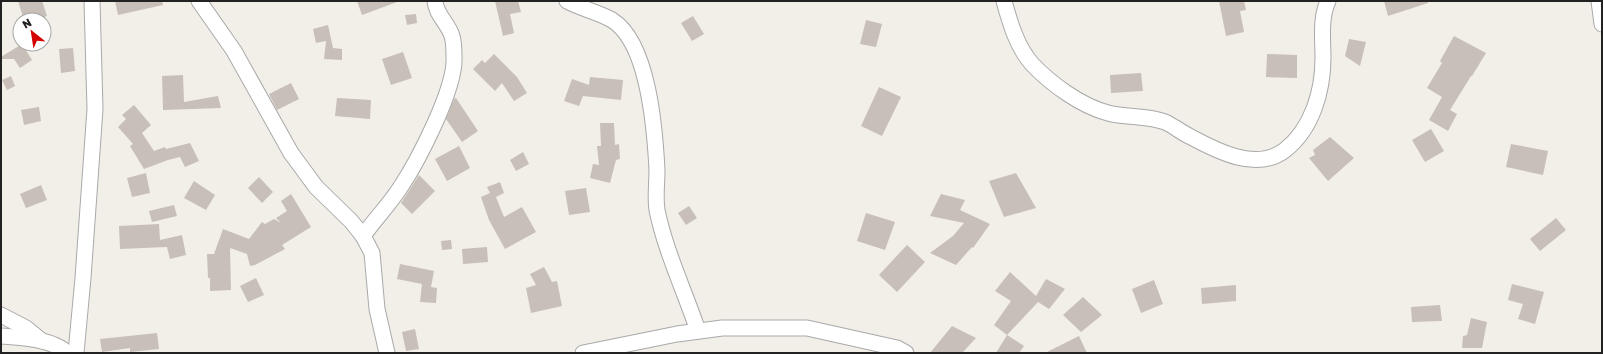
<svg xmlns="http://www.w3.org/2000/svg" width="1603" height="354" viewBox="0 0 1603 354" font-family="'Golos Text',sans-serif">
<rect width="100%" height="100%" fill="#f2efe9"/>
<g fill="#c7bfb8">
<path d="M18 1H42L47 16 37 20H24Z"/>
<path d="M115 1H162L163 5 118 15Z"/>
<path d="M357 1H397V2L362 15Z"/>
<path d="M495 1H518L521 12 510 14 514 33 503 36Z"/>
<path d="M1219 1H1244L1246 10 1240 11 1244 32 1226 36Z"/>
<path d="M1384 1H1428V3L1388 16Z"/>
<path d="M416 14 417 23 407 25 405 15Z"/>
<path d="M693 16 704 34 692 41 681 23Z"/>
<path d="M866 20 882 24 876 47 860 44Z"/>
<path d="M328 25 333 48 342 49V60L324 59 326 41 316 43 313 29Z"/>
<path d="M1454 36 1486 53 1472 76H1471L1450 110 1457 114 1448 131 1429 120 1442 97 1427 88 1442 63 1440 61Z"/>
<path d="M1349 39 1366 42 1360 66 1345 56Z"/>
<path d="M22 44 32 60 20 68 14 59H1V57Z"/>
<path d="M73 48 75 71 61 73 59 49Z"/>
<path d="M403 52 412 78 391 85 382 59Z"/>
<path d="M494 54 517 77 527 93 514 101 502 83 495 91 473 69 482 60 485 63Z"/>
<path d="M1267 54 1297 55V78L1266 77Z"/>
<path d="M1141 73 1143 91 1111 93 1110 75Z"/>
<path d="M183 75 184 102 218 96 221 108 163 110 162 76Z"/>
<path d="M11 76 15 86 7 90 2 80Z"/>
<path d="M590 77 623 80 621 100 583 96 579 106 564 101 572 79 589 85Z"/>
<path d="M291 83 299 99 277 110 269 94Z"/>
<path d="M879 87 901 97 882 136 861 126Z"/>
<path d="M337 98 371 100 370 119 335 116Z"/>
<path d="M456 98 478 131 462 142 446 119 454 99Z"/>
<path d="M134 105 151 125 142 133 154 151 165 147 166 149 190 143 199 161 185 167 180 157 168 160 144 169 130 146 133 144 118 127 126 119 122 115Z"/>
<path d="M39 107 41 121 24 125 21 110Z"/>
<path d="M600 123H614L615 145 619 144 620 159 616 160 610 183 590 178 593 164 599 165 597 146H601Z"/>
<path d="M1431 129 1444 151 1425 162 1412 140Z"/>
<path d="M1330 137 1354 158 1328 181 1309 158 1315 155 1313 150Z"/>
<path d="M1511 144 1548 151 1543 175 1506 167Z"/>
<path d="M459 146 470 168 447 181 435 159Z"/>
<path d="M523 152 529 164 516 171 510 160Z"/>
<path d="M146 173 150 193 132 197 127 178Z"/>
<path d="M1016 173 1036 208 1004 217 989 181Z"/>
<path d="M419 175 435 191 412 214 401 203Z"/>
<path d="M259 177 273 192 262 203 248 188Z"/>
<path d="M194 181 215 195 206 210 184 198Z"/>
<path d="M500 182 504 193 496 197 504 217 522 207 536 232 505 249 489 220 481 197 490 193 487 187Z"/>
<path d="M41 185 47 200 26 208 20 194Z"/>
<path d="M586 188 590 212 569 215 565 191Z"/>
<path d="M291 194 311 227 282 245 285 249 255 265 250 266 247 254 230 248 231 290 210 291V278H208L207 254H214L223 229 249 239 262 222 265 224 274 219 281 223 276 218 287 211 281 201Z"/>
<path d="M941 194 965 200 960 210 990 224 973 248 972 247 956 265 930 253 953 236 964 223 930 216Z"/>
<path d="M174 205 177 216 152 222 149 211Z"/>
<path d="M689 206 697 218 686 225 678 213Z"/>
<path d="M866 213 895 222 885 250 857 241Z"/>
<path d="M1556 218 1566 230 1540 251 1530 239Z"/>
<path d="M159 224 160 240 182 235 186 255 170 259 167 247 120 249 119 226Z"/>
<path d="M451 240 452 249 442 250 441 241Z"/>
<path d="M907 245 925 262 897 292 879 275Z"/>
<path d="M487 247 488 262 463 264 462 249Z"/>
<path d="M400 264 434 271 431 287 437 288 436 303 420 302 422 284 397 279Z"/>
<path d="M544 267 552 282 557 281 562 306 531 313 526 288 536 285 530 274Z"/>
<path d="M1010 272 1036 296 1046 279 1065 289 1049 309 1038 302 1007 335 994 325 1011 301 995 291Z"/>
<path d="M256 278 264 295 248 302 240 286Z"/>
<path d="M1154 280 1163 304 1141 313 1132 289Z"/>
<path d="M1512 284 1544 292 1535 324 1518 319 1523 304 1508 300Z"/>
<path d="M1236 285V301L1202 304 1201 288Z"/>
<path d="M1083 297 1102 315 1081 332 1063 315Z"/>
<path d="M1440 305 1442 321 1412 322 1411 307Z"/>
<path d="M1471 318 1487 322 1482 348H1462L1463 336 1467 335Z"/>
<path d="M952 326 976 338 962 353H930Z"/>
<path d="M415 329 419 349 406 351 402 332Z"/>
<path d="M157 333 159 349 130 352V348L102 352 100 339Z"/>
<path d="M1007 335 1024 346 1019 353H996Z"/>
<path d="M1079 336 1087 353H1045Z"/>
</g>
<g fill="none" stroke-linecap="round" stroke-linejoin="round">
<defs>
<g id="minor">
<path d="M199 1 234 51 291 153 316 187 351 221 363 236 372 253 377 309 387 353"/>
<path d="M567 1C582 9 598 12 612 20 649 43 655 131 657 170 657 183 655 197 657 210 665 250 685 292 698 331"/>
<path d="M1004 1C1010 23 1017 47 1032 64 1051 84 1081 106 1108 113 1127 118 1146 115 1165 122 1174 126 1182 133 1191 137 1217 151 1257 172 1285 150 1312 129 1323 91 1323 58 1323 39 1320 19 1328 1"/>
<path d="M1599 1 1602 24"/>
<path d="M363 236C375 219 389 205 400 188 418 161 456 88 454 57 454 51 454 42 452 36 448 23 436 15 435 1"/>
<path d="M1 315 26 328 42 341"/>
<path d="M1 336C20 337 53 339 67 353"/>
<path d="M76 353 83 278 95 109 92 1"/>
<path d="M583 353 677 334 722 328H807L897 348 906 353"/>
</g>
</defs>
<use href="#minor" stroke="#a9a9a9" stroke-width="17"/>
<use href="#minor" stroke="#fff" stroke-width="15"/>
</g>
<rect width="1603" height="354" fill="none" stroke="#222222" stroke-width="4"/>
<g transform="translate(32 32) rotate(330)"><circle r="19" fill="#ffffff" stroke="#a7a7a7"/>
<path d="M0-3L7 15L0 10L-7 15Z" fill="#d40000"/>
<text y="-6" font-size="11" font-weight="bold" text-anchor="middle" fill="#222222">N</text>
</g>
</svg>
